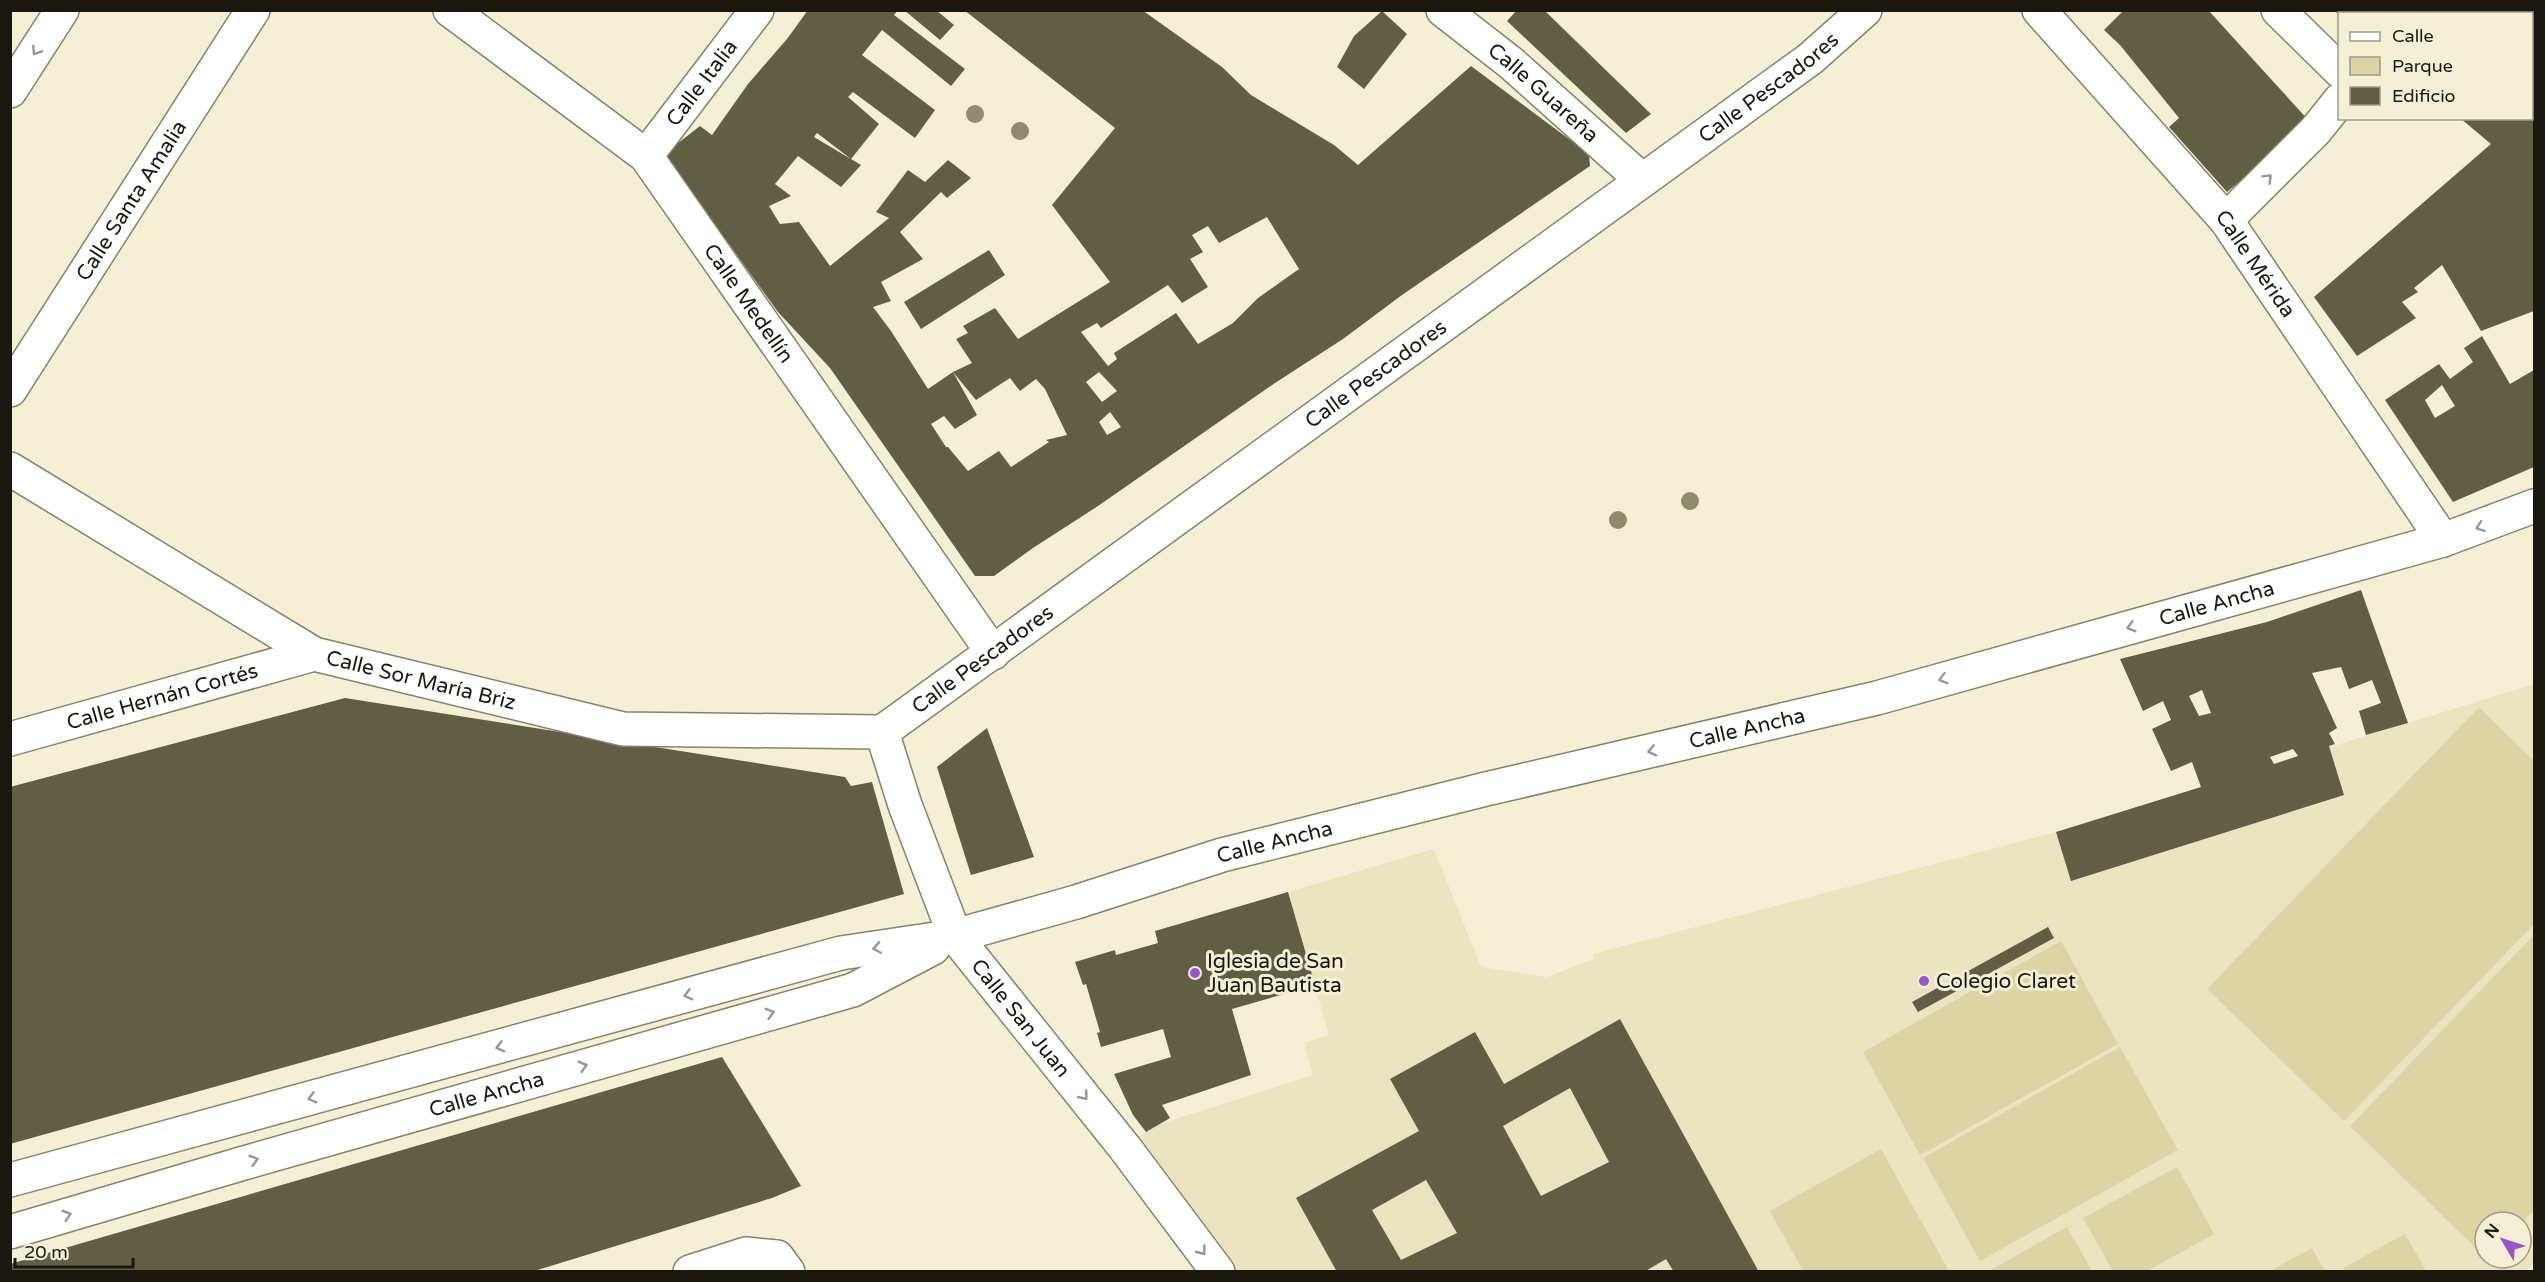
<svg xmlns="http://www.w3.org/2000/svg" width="2545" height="1282" viewBox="0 0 2545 1282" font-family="'Varela Round',sans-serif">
<rect width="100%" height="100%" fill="#f5f0d5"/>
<path fill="#eae4c1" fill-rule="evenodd" d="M2534 684V1263L2526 1271H1218L1125 1148 1154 1126 1313 1075 1304 1043 1329 1035 1288 892 1434 849 1481 967 1547 977 1594 959 1593 954 2056 832ZM2485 1222H2521V1258H2485Z"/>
<g fill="#ddd4a5">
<path d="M2479 707 2534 761V924L2344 1121 2207 989Z"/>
<path d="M2534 935V1210L2521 1224 2485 1222V1257L2350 1126Z"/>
<path d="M2061 941 2118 1044 1920 1155 1863 1052Z"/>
<path d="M2120 1047 2178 1150 1980 1261 1923 1158Z"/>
<path d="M1881 1149 1949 1271H1803L1770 1211Z"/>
<path d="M2177 1167 2214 1234 2147 1271H2113L2083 1218Z"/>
<path d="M2067 1227 2092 1271H1989Z"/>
<path d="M2405 1234 2426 1271H2345L2343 1268Z"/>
<path d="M2312 1248 2325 1271H2270Z"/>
</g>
<g fill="#625e46" fill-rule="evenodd">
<path d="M808 10H898L894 15 965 69 951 86 882 30 862 55 935 110 915 138 853 92 848 97 879 124 851 159 817 133 814 137 861 165 841 187 798 156 775 184 791 196 769 206 780 224 799 222 830 266 889 218 876 212 908 170 925 182 948 160 971 178 947 198 941 192 900 232 923 259 881 282 891 301 873 307 891 331 928 389 953 372 977 415 955 429 944 416 931 424 946 447H948L968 471 999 451 1011 467 1049 442 1046 440 1067 435 1045 389 1036 379 1020 391 1010 378 976 400 953 372 972 363 956 339 968 333 963 326 995 308 1018 339 1110 282 1052 205 1115 128 964 10H1142L1222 67 1251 95 1334 145 1358 165 1471 66 1589 154 1590 166 1402 295 1343 339 1275 383 1098 506 1033 548 994 576H975L830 368 778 312 664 154 700 126 712 135 748 84 787 39ZM1267 217 1299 269 1258 298 1233 323 1198 344 1176 313 1114 353 1117 359 1108 366 1081 332 1097 323 1101 328 1168 285 1182 303 1208 287 1190 259 1203 252 1192 235 1208 226 1219 243ZM1099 372 1117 391 1102 402 1086 382ZM1110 412 1121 427 1107 435 1099 422Z"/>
<path d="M904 10H936L954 25 940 40Z"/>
<path d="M1517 10H1544L1651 114 1626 133 1507 21Z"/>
<path d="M2124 10H2208L2310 122 2227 192 2169 127 2179 118 2120 45 2104 30Z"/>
<path d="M2334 10H2376L2374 14H2338Z"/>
<path d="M2431 10H2450L2453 14H2428Z"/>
<path d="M2487 10H2534V81L2532 85V14H2490Z"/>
<path d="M1382 11 1407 34 1364 89 1337 67 1354 36Z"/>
<path d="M2532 110 2534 112V311L2481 331 2442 265 2414 288 2418 292 2402 302 2416 318 2357 356 2314 297 2491 144 2460 118H2532Z"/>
<path d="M989 250 1005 275 921 329 904 302Z"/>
<path d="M2482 336 2510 384 2534 370V467L2453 502 2385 400 2439 364 2450 379 2473 362 2464 348ZM2442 385 2455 406 2435 418 2425 400Z"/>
<path d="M2361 590 2408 723 2366 735 2359 711 2381 703 2372 680 2349 689 2341 667 2312 673 2337 728 2329 733 2335 744 2329 746 2344 795 2071 881 2056 832 2201 787 2192 762 2171 771 2152 729 2171 720 2163 701 2143 711 2120 659 2267 622ZM2202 690 2211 713 2199 716 2189 696ZM2293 749 2298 756 2274 764 2270 757Z"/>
<path d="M345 698 845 777 851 786 872 782 904 894 10 1144V787Z"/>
<path d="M987 728 1034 857 971 875 937 767Z"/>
<path d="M1288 892 1315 985 1232 1009 1251 1075 1162 1105 1170 1118 1146 1132 1133 1115 1114 1074 1171 1057 1163 1029 1101 1047 1097 1033 1100 1032 1086 984 1083 985 1075 962 1115 950 1116 955 1158 943 1155 931Z"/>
<path d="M2048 927 2054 938 1918 1012 1912 1002Z"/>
<path d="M1620 1019 1759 1272H1674L1666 1259 1644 1272H1337L1296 1198 1419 1131 1390 1079 1475 1032 1504 1084ZM1570 1088 1609 1162 1541 1196 1503 1126ZM1426 1180 1457 1233 1401 1260 1372 1210Z"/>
<path d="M722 1057 801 1186 772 1198 531 1272H10V1264Z"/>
</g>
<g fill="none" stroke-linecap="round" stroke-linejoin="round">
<defs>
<g id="minor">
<path id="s1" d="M450 10 646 156 993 653"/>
<path id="s2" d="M1443 10 1511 63 1642 180"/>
<path id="s3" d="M2039 10 2226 220 2443 540"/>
<path d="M2278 10 2340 71"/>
<path d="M2402 14 2404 10"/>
<path d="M10 91 62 10"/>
<path id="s4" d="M646 156 757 10"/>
<path d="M2226 220 2316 130 2340 100"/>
<path id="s5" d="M10 390 253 10"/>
<path id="s6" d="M10 469 314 654 623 729 882 732"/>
<path id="s7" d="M882 732 1810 59 1865 10"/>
<path id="s8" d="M882 732 905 805 955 936 1125 1148 1218 1272"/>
<path id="s9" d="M10 739 314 654"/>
<path id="s10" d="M10 1180 841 953 955 936 1076 902 1222 855 1486 789 1877 698 2443 540 2534 506"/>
<path id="s11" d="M10 1232 244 1163 853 990 933 948"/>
<path d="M690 1272 746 1254 777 1257 788 1272"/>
</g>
</defs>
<use href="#minor" stroke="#868269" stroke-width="36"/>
<use href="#minor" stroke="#fff" stroke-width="33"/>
</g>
<g fill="#918b6e">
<circle cx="975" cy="114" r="9"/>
<circle cx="1020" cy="131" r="9"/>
<circle cx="1690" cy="501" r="9"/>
<circle cx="1618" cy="520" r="9"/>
</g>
<defs><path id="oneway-chevron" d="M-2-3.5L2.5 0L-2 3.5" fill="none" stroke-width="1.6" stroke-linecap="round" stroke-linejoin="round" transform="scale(1.5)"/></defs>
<g stroke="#989793">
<use href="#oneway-chevron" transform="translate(36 51) rotate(123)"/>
<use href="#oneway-chevron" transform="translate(2268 178) rotate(-45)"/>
<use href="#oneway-chevron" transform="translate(2480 527) rotate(160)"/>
<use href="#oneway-chevron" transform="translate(2131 627) rotate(164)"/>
<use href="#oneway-chevron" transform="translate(1943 679) rotate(164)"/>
<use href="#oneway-chevron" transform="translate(1652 751) rotate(167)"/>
<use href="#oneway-chevron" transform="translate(877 948) rotate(171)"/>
<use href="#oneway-chevron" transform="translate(688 995) rotate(165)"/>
<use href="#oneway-chevron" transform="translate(770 1013) rotate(-16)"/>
<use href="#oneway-chevron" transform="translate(500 1047) rotate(165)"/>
<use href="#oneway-chevron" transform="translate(583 1066) rotate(-16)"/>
<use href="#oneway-chevron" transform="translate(1084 1096) rotate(51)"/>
<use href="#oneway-chevron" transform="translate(312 1098) rotate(165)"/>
<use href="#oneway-chevron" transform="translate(254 1160) rotate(-16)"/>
<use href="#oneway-chevron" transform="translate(67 1215) rotate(-17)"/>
<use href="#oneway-chevron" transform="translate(1202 1251) rotate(53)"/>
</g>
<g fill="#9954c8" stroke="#f5f0d5" stroke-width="2">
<circle cx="1195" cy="973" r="6"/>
<circle cx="1924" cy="981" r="6"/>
</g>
<g text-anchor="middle" stroke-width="6" stroke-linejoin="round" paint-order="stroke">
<g font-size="21" fill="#1a180e" stroke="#f5f0d5">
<text dy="7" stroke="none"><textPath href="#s4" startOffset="92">Calle Italia</textPath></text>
<text dy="7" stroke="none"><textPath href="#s7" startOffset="1096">Calle Pescadores</textPath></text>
<text dy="7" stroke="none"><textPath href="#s2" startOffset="130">Calle Guareña</textPath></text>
<text dy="7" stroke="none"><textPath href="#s5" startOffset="225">Calle Santa Amalia</textPath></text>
<text dy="7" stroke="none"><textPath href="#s3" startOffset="334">Calle Mérida</textPath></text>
<text dy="7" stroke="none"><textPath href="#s1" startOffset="424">Calle Medellín</textPath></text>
<text dy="7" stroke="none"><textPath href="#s7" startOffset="610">Calle Pescadores</textPath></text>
<text dy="7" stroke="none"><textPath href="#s10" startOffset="2282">Calle Ancha</textPath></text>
<text dy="7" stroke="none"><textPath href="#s7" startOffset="124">Calle Pescadores</textPath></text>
<text dy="7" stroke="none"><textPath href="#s6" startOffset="466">Calle Sor María Briz</textPath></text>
<text dy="7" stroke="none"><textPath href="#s9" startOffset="158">Calle Hernán Cortés</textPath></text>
<text dy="7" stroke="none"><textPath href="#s10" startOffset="1796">Calle Ancha</textPath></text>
<text dy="7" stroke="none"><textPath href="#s10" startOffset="1310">Calle Ancha</textPath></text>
<text dy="7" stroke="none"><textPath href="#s8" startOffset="322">Calle San Juan</textPath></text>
<text dy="7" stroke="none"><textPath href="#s11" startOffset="496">Calle Ancha</textPath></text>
</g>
<g font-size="21" fill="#1a180e" stroke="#f5f0d5" text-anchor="start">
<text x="1207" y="968">Iglesia de San<tspan x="1207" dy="24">Juan Bautista</tspan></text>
<text x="1936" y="988">Colegio Claret</text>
</g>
</g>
<rect width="2545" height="1282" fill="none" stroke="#1a180e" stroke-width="24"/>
<rect x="2338" y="12" width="195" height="108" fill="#f5f0d5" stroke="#9d9a85" stroke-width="1.5"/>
<rect x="2350" y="32" width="30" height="9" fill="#ffffff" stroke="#9d9a85" stroke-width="1.5"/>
<text x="2392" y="42" font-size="18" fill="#1a180e">Calle</text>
<rect x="2350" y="57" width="30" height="18" fill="#ddd4a5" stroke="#9d9a85" stroke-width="1.5"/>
<text x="2392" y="72" font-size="18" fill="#1a180e">Parque</text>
<rect x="2350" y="87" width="30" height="18" fill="#625e46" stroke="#9d9a85" stroke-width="1.5"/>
<text x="2392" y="102" font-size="18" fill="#1a180e">Edificio</text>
<g transform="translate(2503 1240) rotate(309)"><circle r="28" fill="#f5f0d5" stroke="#9d9a85" stroke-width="1.5"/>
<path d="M0-4.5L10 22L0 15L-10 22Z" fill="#9954c8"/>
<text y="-9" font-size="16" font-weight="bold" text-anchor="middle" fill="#1a180e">N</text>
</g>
<path d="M15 1258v9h118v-9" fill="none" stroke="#1a180e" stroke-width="3"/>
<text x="24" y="1258" font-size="18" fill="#1a180e" stroke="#f5f0d5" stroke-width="4.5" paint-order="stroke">20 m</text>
</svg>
